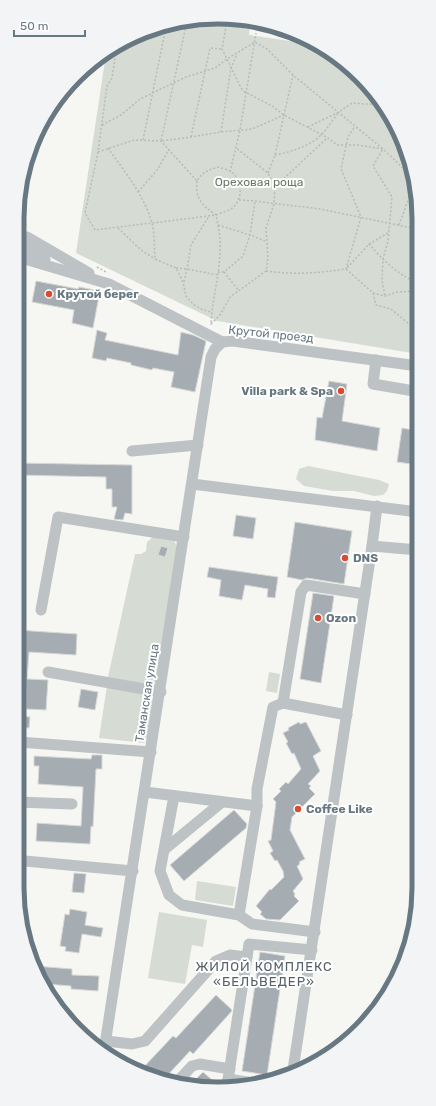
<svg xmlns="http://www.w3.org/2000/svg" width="436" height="1106" viewBox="0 0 436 1106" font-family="Rubik,sans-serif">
<rect width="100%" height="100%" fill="#f6f6f3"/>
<g fill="#d6dbd3">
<path d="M192 19 250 23 249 35 317 45 329 51 369 86 404 141 417 192 418 354 217 321 76 253 106 54 118 44Z"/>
<path d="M308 466 379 480 389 484 387 491 383 495 374 496 354 491H333L304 486 296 479 299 469Z"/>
<path d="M154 536 174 541 178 548 156 684 152 687 108 677 135 554H141L146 551 147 542Z"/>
<path d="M269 672 280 674 277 693 266 691Z"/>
<path d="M107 686 149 694 153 700 149 736 144 743 99 738Z"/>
<path d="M197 881 236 887 233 906 195 900Z"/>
<path d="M159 912 207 920 203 947 192 945 185 984 148 978Z"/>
</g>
<g fill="#a5adb2" stroke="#d8d8d6">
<path d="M36 281 78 289 79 287 100 291 93 328 72 323 74 310 32 302Z"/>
<path d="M97 330 107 333 105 340 178 355 181 332 193 335 206 341 195 392 171 387 174 372 153 368 152 370 131 365V363L107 358 106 361 92 358Z"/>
<path d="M329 381 347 384 342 421 380 428 377 451 315 440 317 417 322 418Z"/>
<path d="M402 428 418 431V465L397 462Z"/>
<path d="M17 463 132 465V514L125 513 123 520 114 519 117 507H112V489H106V477L17 475Z"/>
<path d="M17 509 25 510 22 532H17Z"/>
<path d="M236 515 256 518 253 539 233 536Z"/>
<path d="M295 522 352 531 344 584 307 578 302 580 287 577Z"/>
<path d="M161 546 168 548 165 557 158 555Z"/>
<path d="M209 567 278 577 275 598 267 597 268 589 245 585 242 600 219 596 221 580 207 577Z"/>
<path d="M313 593 334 596 321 683 300 679Z"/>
<path d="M17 630 77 634 76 655 29 652 27 679 48 680 46 710 26 709V687L17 686Z"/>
<path d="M81 689 98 692 95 710 78 707Z"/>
<path d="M21 716 30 717 29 728 17 727V720H21Z"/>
<path d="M299 722 300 724 306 722 321 751 313 756 320 771 308 784 311 786 309 788 315 794 292 817 290 830 305 859 299 862 300 864 297 866 303 879 293 891 295 894 294 896 299 901 280 920 266 919 260 914 262 912 256 906 270 889 271 890 284 877 283 871 277 860 275 861 270 853 273 851 268 841 271 840 276 802 273 799 281 791 279 789 286 782 288 784 301 769 294 753 292 754 286 743 288 742 283 733 289 730 288 728Z"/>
<path d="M92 755H102V769H96L93 827 91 826 90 844 36 841 37 823 81 826 83 787 38 784 39 766H34V756L91 759Z"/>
<path d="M234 810 247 824 246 828 184 881 170 865Z"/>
<path d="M74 873 86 874 84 893 72 892Z"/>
<path d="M70 909 87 912 85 925 103 928 101 937 82 934 79 953 65 951 66 947 60 946 65 914 69 915Z"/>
<path d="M260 952 285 956 267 1075 242 1071Z"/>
<path d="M35 966 72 969V975L99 976 98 991 71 989V986L46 984Z"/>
<path d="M216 995 232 1010 231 1012 193 1054 190 1051 165 1078 141 1070 173 1036 176 1038Z"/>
<path d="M203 1072 219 1086H189Z"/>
</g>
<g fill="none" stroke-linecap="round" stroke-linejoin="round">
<g stroke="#b8bbbd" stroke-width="1.5" stroke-dasharray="2 2" stroke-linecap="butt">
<path d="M187 21 161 141 191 137 221 132 252 129 284 115"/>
<path d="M227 21 222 49 241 88 245 92 272 106 284 115 328 138 337 145H357L383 149 402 167 415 183"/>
<path d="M278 36 307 41"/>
<path d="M102 125 121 115 140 99 186 77 215 68 227 59 255 42 267 49 293 75 383 149 373 166 392 197 388 241 383 259 382 280 385 296"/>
<path d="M308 127 339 112 352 103 381 105"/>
<path d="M221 132 231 68 237 54"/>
<path d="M191 137 210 48 222 49"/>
<path d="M143 140 166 27"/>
<path d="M108 148C124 171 144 195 152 223 155 234 154 248 155 259L176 268 183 282 186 296 193 304 201 309 211 312"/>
<path d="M98 152 134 140 161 141 197 181C202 172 209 170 218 167 221 168 226 169 230 171 243 179 244 200 231 209 227 211 221 213 216 215L95 230 85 213 98 152 107 86 112 78 117 45"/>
<path d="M275 155C291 152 310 146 321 135 328 128 333 119 339 112"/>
<path d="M230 172 240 130 256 33"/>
<path d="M268 173 275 155 293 75"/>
<path d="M23 176V220L26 225"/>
<path d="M197 181C195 199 202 205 216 215 218 226 221 237 220 249 220 274 212 299 211 325"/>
<path d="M275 187 327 138"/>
<path d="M138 192 158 169 169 149"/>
<path d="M239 200 255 201 320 209 417 229"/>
<path d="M218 225 250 235 265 241"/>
<path d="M399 225 415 182"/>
<path d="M118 228 141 250 155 259"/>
<path d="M388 233 369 244 346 269 373 293 385 296 397 292 417 291"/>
<path d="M369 244C381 258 400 277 417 282"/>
<path d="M97 267 106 272"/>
<path d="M176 268 187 269 218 275"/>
<path d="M266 271C295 275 318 273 346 269L361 217 341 169 348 137 355 126"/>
<path d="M218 272H224L243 256 250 235 255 201"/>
<path d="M224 272 239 291"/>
<path d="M184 282 187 269 191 245 209 216"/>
<path d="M373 293 376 305 391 309 410 325 418 318"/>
<path d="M211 324 220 315 230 297 266 271 268 258 266 228 274 204 275 187 268 173 236 148"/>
</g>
<g stroke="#bdc2c5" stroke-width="11">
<path d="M255 23 275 26"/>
<path d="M19 232C26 248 29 252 45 259"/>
<path d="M27 237 89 273"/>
<path d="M18 257 109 284 222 342 233 341 418 366"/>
<path d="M376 360 373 384 414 391 418 376"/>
<path d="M132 451 198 445"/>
<path d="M192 484 418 512"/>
<path d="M372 546 377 506"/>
<path d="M41 610 58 517 184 537"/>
<path d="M48 672 161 692"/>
<path d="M283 703 301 592 306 585 365 594"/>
<path d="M17 775 19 742 151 752"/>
<path d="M145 792 257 806 239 915"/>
<path d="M174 796 160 871 169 895 182 905 239 915 252 924 315 932"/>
<path d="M17 802 72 804"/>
<path d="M257 806V789L273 707 283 703 347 715"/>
<path d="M165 849 222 802"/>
<path d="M25 861 133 871"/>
<path d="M106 1041 132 1044 145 1041 216 961 230 955 247 957"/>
<path d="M104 1051 211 357 215 349 222 342"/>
<path d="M293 1070 372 546 418 550"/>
<path d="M228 1079 261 1084"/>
<path d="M177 1082 192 1066 200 1064 230 1069"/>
<path d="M227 1086 249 944 312 950"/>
</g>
</g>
<g fill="#d74b32" stroke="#fff" stroke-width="1.5">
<circle cx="49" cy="294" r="4"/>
<circle cx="341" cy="391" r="4"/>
<circle cx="345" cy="558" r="4"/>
<circle cx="318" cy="618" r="4"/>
<circle cx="298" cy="809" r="4"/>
</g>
<g text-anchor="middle" stroke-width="4" stroke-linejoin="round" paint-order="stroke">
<g font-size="12" fill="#6b7a66" stroke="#fff">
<text x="259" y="186">Ореховая роща</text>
</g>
<g font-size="12" font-weight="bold" fill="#677882" stroke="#fff" text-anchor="start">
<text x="57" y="298">Крутой берег</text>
<text x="333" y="395" text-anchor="end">Villa park &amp; Spa</text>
<text x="353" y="562">DNS</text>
<text x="326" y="622">Ozon</text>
<text x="306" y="813">Coffee Like</text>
</g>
<g font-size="12" fill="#677882" stroke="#fff">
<text transform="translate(271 334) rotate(6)" y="4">Крутой проезд</text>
<text transform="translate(147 693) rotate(-81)" y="4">Таманская улица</text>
</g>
<g font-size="13" letter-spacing="1" fill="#556168" stroke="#fff">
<text x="264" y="971">ЖИЛОЙ КОМПЛЕКС<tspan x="264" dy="15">«БЕЛЬВЕДЕР»</tspan></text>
</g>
</g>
<path d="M0 0H436V1106H0ZM218 24H218A194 194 0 0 1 412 218V888A194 194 0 0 1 218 1082H218A194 194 0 0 1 24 888V218A194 194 0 0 1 218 24Z" fill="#f3f4f5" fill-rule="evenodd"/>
<path fill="none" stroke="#677882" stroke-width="5" d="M218 24H218A194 194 0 0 1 412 218V888A194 194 0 0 1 218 1082H218A194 194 0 0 1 24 888V218A194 194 0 0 1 218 24Z"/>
<path d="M14 30v6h71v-6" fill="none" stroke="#677882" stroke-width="2"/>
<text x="20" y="30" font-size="12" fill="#677882" stroke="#ffffff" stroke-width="3" paint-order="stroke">50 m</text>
</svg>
